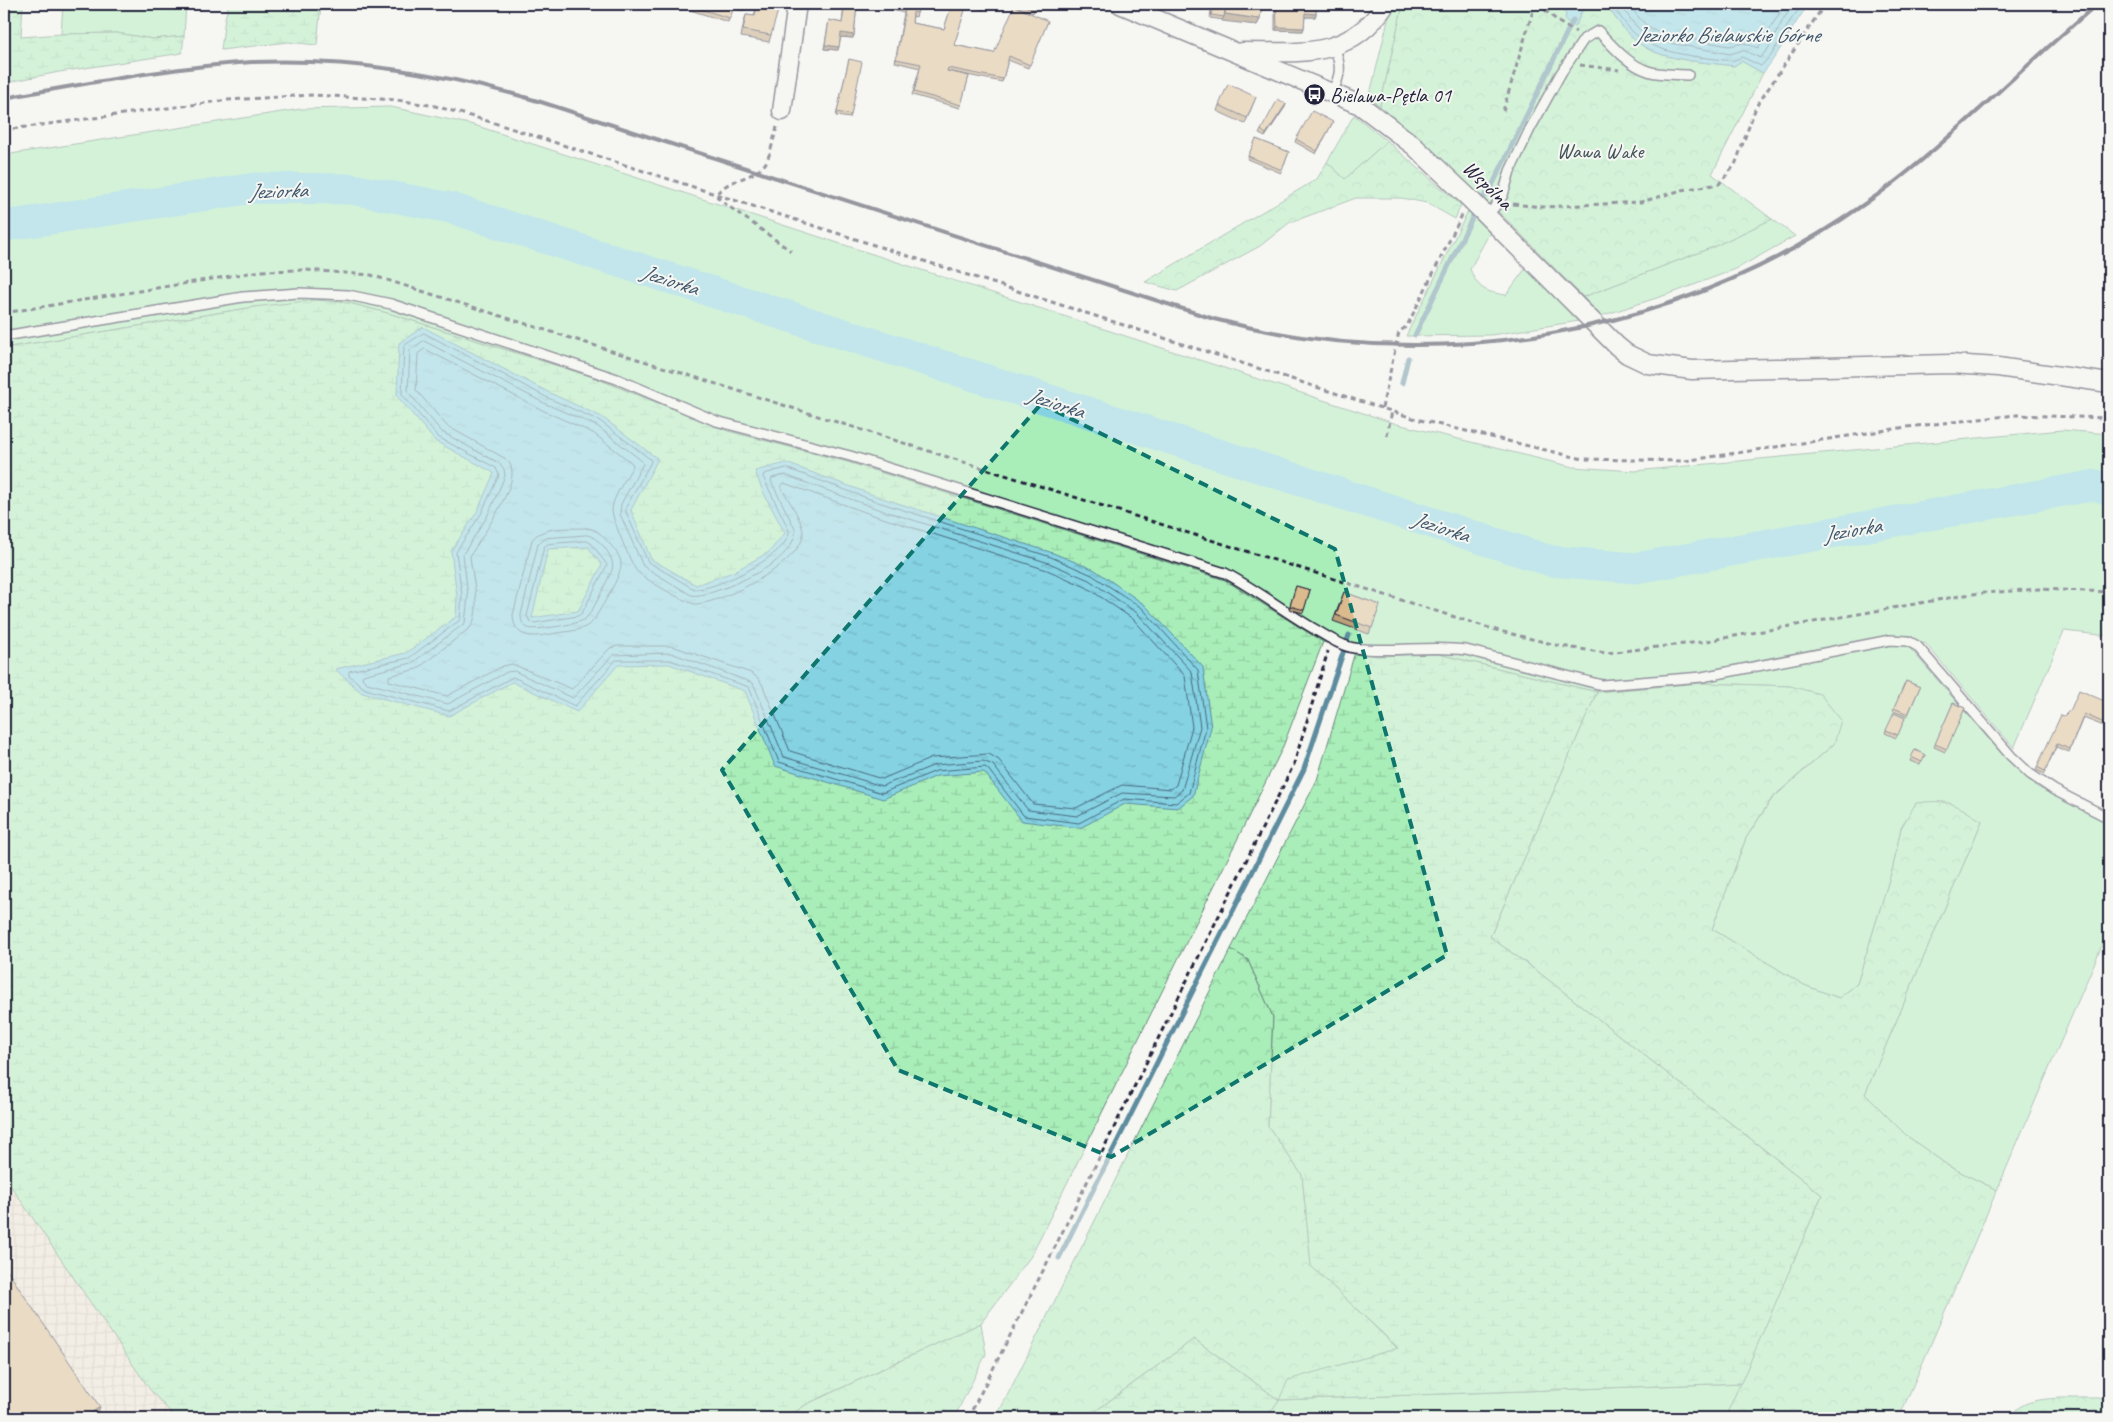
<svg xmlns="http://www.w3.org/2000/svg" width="2113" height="1422" viewBox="0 0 2113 1422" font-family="Caveat,sans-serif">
<defs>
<pattern id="industrial-grid" width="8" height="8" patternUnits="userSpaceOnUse" patternTransform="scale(1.25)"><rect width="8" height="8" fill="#eee4d4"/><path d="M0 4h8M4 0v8" fill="none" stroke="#ccc3b7"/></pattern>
<pattern id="forest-crowns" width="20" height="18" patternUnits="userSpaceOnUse" patternTransform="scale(1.25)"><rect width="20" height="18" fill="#a9eeb9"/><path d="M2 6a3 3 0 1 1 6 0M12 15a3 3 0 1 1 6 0" fill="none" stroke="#91cca0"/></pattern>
<pattern id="wetland-marsh" width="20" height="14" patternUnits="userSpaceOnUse" patternTransform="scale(1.25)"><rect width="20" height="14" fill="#a9eeb9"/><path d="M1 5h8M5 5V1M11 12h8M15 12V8" fill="none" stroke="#91cca0"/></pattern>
<pattern id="water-ripples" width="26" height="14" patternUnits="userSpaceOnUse" patternTransform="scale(1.25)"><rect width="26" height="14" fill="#84d2e2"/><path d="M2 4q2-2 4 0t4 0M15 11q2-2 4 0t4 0" fill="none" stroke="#72b4c3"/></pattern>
</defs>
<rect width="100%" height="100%" fill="#f6f6f2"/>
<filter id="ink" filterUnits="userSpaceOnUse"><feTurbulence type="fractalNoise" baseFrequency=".02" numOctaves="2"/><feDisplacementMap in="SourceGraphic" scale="10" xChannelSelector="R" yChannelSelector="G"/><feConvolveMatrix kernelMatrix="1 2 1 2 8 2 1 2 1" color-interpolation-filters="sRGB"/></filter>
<g filter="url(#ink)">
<path fill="url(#industrial-grid)" d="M4 1176 151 1391 176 1418H4Z"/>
<g fill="#a9eeb9" stroke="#66887a">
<path d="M63 4H186L184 36 153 39 117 33 61 34Z"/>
<path d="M1392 4H1403L1380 106 1369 98Z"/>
<path d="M391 107 474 125 1397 424 1573 467 1635 471 2062 430 2109 434V636L2064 631 2014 748 1925 643 1908 646 2008 761 2037 787 2109 823V929L1997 1190 1950 1167 1907 1136 1865 1094 1982 821 1901 828 1893 867 1857 984 1839 998 1804 985 1712 929 1746 838 1772 799 1834 744 1790 686 1701 683 1597 692 1438 654 1377 656 1355 652 1323 642 1225 580 847 462 728 431 590 376 391 314 349 303 254 307 4 348V155L301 109Z"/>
<path d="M1354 115 1387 141 1345 179 1327 162Z"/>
<path d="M1468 211 1490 232 1470 269C1478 289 1485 292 1506 295L1528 265 1585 320 1491 335 1406 336Z"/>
<path d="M1772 219 1795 236 1736 269 1675 292 1601 316 1583 297 1713 247Z"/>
<path d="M1741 1383 1725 1418H1266L1279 1400Z"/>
</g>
<g fill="url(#forest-crowns)" stroke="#66887a">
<path d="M1403 4H1557L1566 14 1575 27 1585 4H1605C1616 18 1626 34 1640 44 1662 61 1707 62 1734 66L1741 61 1763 73 1712 174 1772 219 1713 247 1583 297 1503 216 1380 106Z"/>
<path d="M1387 141 1461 205 1455 219 1427 203 1401 198H1356L1289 223 1260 246 1177 291 1145 282 1317 179 1327 162 1345 179Z"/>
<path d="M1701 683 1790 686 1820 694 1841 720 1834 744 1772 798 1746 838 1712 929 1804 985 1839 998 1857 984 1893 867 1901 828 1916 803C1951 799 1953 803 1982 821L1865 1094 1907 1136 1950 1167 1997 1190 1899 1418H1725L1822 1195 1537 971 1490 937 1597 692Z"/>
<path d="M1231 949 1248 960 1273 1017 1268 1126 1302 1175 1312 1266 1398 1349 1347 1364 1279 1400 1194 1339 1086 1418H996Z"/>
<path d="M981 1323 986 1354 954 1418H786L807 1404Z"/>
<path d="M2061 1398H2099L2109 1402V1418H2010C2018 1400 2044 1399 2061 1398Z"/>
</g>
<g fill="url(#wetland-marsh)" stroke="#66887a">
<path d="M4 4H23L21 37 61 34 117 33 153 39 184 36 182 53 59 72 4 83Z"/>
<path d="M229 4H321L317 45 288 42 221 50 225 18Z"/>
<path d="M315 300 349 303 391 314 590 376 728 431 847 462 1225 580 1323 642 1282 749 1031 1256 981 1323 807 1404 786 1418H176L151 1391 4 1176V348L254 307Z"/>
<path d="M1355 652 1377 656 1438 654 1597 692 1490 937 1537 971 1822 1195 1741 1383 1279 1400 1266 1418H1086L1194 1339 1279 1400 1288 1380 1398 1348 1311 1266 1302 1175 1268 1126 1273 1017 1248 960 1231 949 1317 780Z"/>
</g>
<g fill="url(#water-ripples)" stroke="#5d8c9f" fill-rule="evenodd">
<path d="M1557 4H1585L1575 27 1565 20 1566 14Z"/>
<path d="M1605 4H1809C1792 26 1781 51 1763 73L1741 61 1734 66C1707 62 1663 61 1640 44 1626 34 1616 18 1605 4Z"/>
<path d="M423 327 550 393 602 417 658 459 631 510 651 559 696 585 733 572 769 552 785 533 763 492 755 471 786 463 879 497 1053 553 1095 570 1145 605 1203 667 1211 728 1193 796 1178 808 1125 804 1080 828 1022 821 984 772 937 776 883 799 775 766 745 691 669 664 618 665 577 712 512 682 449 716 362 693 335 669 406 653 456 617 457 596 451 551 477 512 494 473 435 441 397 396 399 343ZM588 547 602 565 578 611 532 618 548 549Z"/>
</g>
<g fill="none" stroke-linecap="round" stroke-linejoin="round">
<g stroke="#49687e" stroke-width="1">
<path d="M1611 4C1621 17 1630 33 1645 41 1669 56 1704 57 1732 61L1742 57 1761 66 1773 53 1790 21 1803 4"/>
<path d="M1619 4 1636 26 1647 36 1659 41 1730 54 1743 50 1760 58 1768 49 1784 18 1795 4"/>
<path d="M1628 4 1641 20 1651 29 1662 34 1729 46 1744 43 1758 48 1785 4"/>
<path d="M424 333 548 398 600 421 650 459 651 462 626 507V512L648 562 694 589C714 591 792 554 789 530L763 477 764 474 786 468 878 502 1051 557 1092 575 1142 608 1198 670 1206 728 1189 793 1176 803 1124 799 1079 823 1024 816 988 769 985 767 936 771 882 793 779 762 749 687 670 660H616L575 706 513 677 449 711 365 689 349 675V671L409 658 460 620 462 595 456 552 481 514 499 475 496 468 438 437 402 394 404 346Z"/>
<path d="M424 341 546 404 597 426 642 461 643 464 621 504 620 514 643 566 691 595C708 599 763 572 776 561 785 554 797 540 795 529L771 481 772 478 785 475 875 508 1049 563 1089 580 1137 613 1192 672 1200 727 1182 790 1174 796 1122 793 1077 816 1028 810 993 765 983 761 935 765 882 786 784 757 753 683 671 653 613 655 573 698 514 671 507 672 448 704 367 683 362 678 363 675 412 663 465 623 468 596 463 554 487 517 505 476 504 469 500 464 442 432 408 392 410 350Z"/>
<path d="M425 349 542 410 593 433 632 463 633 466C627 477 612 498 612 510 612 519 631 563 636 570 642 578 686 603 695 604 721 604 801 563 803 535 804 522 787 498 781 487L784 483 873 515 1047 570 1086 587 1133 619 1185 676 1192 727 1176 785 1171 789 1122 785 1076 808 1033 804 999 760 989 754 932 758 882 779 790 751 762 684 758 678 751 673 672 646H617L610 648 572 689 512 664 503 666 447 696 389 681V676L417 669 471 627C482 607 472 578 470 556 481 538 513 492 512 473 512 467 510 463 506 459L447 426 416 390 418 354Z"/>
<path d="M587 528C597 529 602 535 609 543 614 549 620 555 621 563 622 576 601 607 594 620 585 631 570 631 557 633 539 636 514 643 513 615L532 540C543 525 570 529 587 528Z"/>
<path d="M587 535C599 537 616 558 612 570 606 582 594 611 585 619 580 624 534 631 528 628 522 625 521 620 521 615L538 544 546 538Z"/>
<path d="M587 541 592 544 607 565 582 613 578 616 534 623 530 622 527 616 544 547 548 544Z"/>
</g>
<g stroke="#5d8c9f" stroke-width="5">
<path d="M1484 197 1490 190 1573 20"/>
<path d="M1415 335 1473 216"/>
<path d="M1402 383 1408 358"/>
<path d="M1059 1258 1304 769 1349 635"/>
</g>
<path stroke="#84d2e2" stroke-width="31" d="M4 226 255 188 352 189 451 208 1551 561 1636 568 2096 485 2109 490"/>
<defs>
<g id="service">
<path d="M1332 93C1341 74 1342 67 1334 47"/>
<path d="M1494 208 1503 195 1510 171 1530 129 1561 73 1584 39 1598 31C1613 46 1627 64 1648 71 1659 75 1675 74 1688 75"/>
<path d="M4 336 243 297 299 293 348 295 391 304 617 379 716 421 850 456 1225 573C1257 590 1285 612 1316 630 1328 637 1341 646 1354 648 1391 653 1429 645 1466 650L1602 685 1702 677 1890 640 1908 641 1917 646 2011 756 2030 774 2054 790 2109 818"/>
</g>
<g id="minor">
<path d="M1120 4 1360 105 1413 145 1470 199 1617 346 1627 354 1648 364 1692 370 1951 364 1998 367 2109 383"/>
<path d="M1242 52C1301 52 1349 60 1386 4"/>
<path d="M782 111 797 4"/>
</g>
</defs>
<use href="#service" stroke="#22223b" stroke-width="12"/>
<use href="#minor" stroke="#22223b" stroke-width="21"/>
<g stroke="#22223b" stroke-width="3" stroke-dasharray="5 4" stroke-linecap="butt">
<path d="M1538 4 1560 23 1576 32"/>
<path d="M1580 65 1619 70"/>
<path d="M1503 111 1535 4"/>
<path d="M777 127C774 136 770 157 765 164 753 180 727 178 716 195L720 200 791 251"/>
<path d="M4 130 228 100 313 95 397 100 435 106 491 122 1416 419 1583 459 1684 461 1907 427 2016 415 2109 418"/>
<path d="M1513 204 1543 207 1641 202 1682 190 1719 184 1735 165 1756 107 1825 4"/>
<path d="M4 313 261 271 305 270 371 275 1496 630 1560 646 1606 653 1701 642 1971 594 2039 589 2109 592"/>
<path d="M1382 408 1399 332 1407 326 1462 215"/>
<path d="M1387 436 1392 411"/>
<path d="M968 1418 1049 1259 1294 764 1328 651"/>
</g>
<use href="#service" stroke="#f6f6f2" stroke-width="9"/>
<use href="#minor" stroke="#f6f6f2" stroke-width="18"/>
<path stroke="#22223b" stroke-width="4" d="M4 98C86 84 169 67 252 62 351 58 446 73 541 102L1214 319C1435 377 1675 337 1863 205 1906 176 1944 141 1982 107 2020 72 2058 38 2097 4"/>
</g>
<g fill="#bca079" stroke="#22223b">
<path d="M671 4H735L728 22Z"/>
<path d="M757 4 771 35 769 42 741 37 744 21 746 15 754 16Z"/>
<path d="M844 4H868L867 5 857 4 854 35 853 38 841 37 838 50 824 49 829 20 842 23Z"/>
<path d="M894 4H920L916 17 913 16 912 23 944 29 952 4H986L984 10 966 5 954 45 994 53 1048 21 1028 68 1008 60 1002 82 947 71 969 76 960 108 912 95 920 68 895 62 904 13 892 10Z"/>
<path d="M1011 4H1037L1033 13Z"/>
<path d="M1161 4H1175L1173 8Z"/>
<path d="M1212 4H1259L1260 19 1257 25 1210 18Z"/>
<path d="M1275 4H1316V14L1315 17H1305L1304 28 1303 31 1275 30Z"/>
<path d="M849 59 851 115 850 118 836 116Z"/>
<path d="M1256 97 1245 124 1217 111 1219 105Z"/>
<path d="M1286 104 1285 107 1265 137 1259 134 1261 130Z"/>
<path d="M1333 122 1316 154 1295 142 1296 139Z"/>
<path d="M1256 139 1289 152 1281 173 1247 159Z"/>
<path d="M1296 586 1310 590 1303 613 1289 609Z"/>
<path d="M1344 592 1380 605 1369 634 1333 621Z"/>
<path d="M1906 681 1920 687 1907 717 1893 711Z"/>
<path d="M1953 703 1965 708 1945 752 1934 747Z"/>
<path d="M2109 703V728L2083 718 2069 752 2056 747 2044 774 2036 770 2064 716 2071 709Z"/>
<path d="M1905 718 1896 738 1885 733 1886 730Z"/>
<path d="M2109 744V756L2106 754Z"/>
<path d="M1915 750 1925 755 1920 765 1910 761Z"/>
<path d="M2109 765V783L2105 782Z"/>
</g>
<g fill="#998263" stroke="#22223b">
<path d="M746 6 745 10H738L739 7Z"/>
<path d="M1305 13 1316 14 1315 17H1304Z"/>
<path d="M1225 14 1260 19 1257 25 1222 21Z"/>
<path d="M1277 27 1304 28 1303 31 1275 30Z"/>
<path d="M841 33 854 35 853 38 840 37Z"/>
<path d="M825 45 839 47 838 50 824 49Z"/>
<path d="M1286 104 1285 107 1265 137 1266 134Z"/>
<path d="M100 1407 96 1417 94 1418H83Z"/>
</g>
<g fill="#dbba8d" stroke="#22223b">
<path d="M683 4H735L730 18Z"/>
<path d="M740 4H747L746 6 739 7Z"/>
<path d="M757 4 779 7 771 35 743 30 746 15 755 16Z"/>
<path d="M764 4H779L778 7Z"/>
<path d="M845 4H857L854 35 841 33 839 47 825 45 829 20 842 23Z"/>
<path d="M894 4H920L917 13 913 12 912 23 944 29 952 4H967L954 45 994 53 1014 6 1048 21 1030 65 1009 56 1003 79 948 68 947 71 969 76 961 105 914 92 921 64 896 59 905 10 893 6Z"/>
<path d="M974 4H986L985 7Z"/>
<path d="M1020 4H1036L1034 10Z"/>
<path d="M1213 4H1226L1224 17 1211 15Z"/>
<path d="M1226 4H1259V5H1262L1260 19 1225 14Z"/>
<path d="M1276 4H1316V14L1305 13 1304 28 1277 27Z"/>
<path d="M849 59 862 62 851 115 837 112Z"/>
<path d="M1228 84 1256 97 1247 118 1219 105Z"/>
<path d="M1278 99 1286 104 1266 134 1261 130Z"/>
<path d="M1312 111 1333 122 1317 151 1296 139Z"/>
<path d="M1256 139 1289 152 1282 170 1248 156Z"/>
<path d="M1296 586 1310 590 1304 610 1290 606Z"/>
<path d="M1344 592 1380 605 1372 628 1336 615Z"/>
<path d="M1906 681 1920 687 1908 714 1894 708Z"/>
<path d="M2079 690 2109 703V725L2084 714 2070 749 2057 744 2045 771 2037 767 2061 715 2064 716 2071 709Z"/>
<path d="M1953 703 1965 708 1947 749 1935 744Z"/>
<path d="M1894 713 1905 718 1898 735 1886 730Z"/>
<path d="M2109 744V752L2107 751Z"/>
<path d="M1915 750 1925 755 1922 762 1911 757Z"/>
<path d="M2109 766V779L2106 778Z"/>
<path d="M4 1266 100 1407 83 1418H4Z"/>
</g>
</g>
<path d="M0 0H2113V1422H0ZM1041 404 1335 549 1447 955 1111 1157 898 1070 722 770Z" fill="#f6f6f2" fill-opacity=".55" fill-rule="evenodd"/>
<path fill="none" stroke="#0f766e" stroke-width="4" stroke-dasharray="10 6" stroke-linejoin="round" d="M1041 404 1335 549 1447 955 1111 1157 898 1070 722 770Z"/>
<defs>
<symbol id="bus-disc" viewBox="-11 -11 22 22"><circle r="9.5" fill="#22223b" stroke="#f6f6f2"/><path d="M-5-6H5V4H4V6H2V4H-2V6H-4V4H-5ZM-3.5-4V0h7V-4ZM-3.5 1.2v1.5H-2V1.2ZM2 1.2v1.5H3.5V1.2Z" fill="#fff"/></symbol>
</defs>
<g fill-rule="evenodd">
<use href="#bus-disc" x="1302" y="82" width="25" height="25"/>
</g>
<g text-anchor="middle" stroke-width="4" stroke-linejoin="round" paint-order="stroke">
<g font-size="21" fill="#22223b" stroke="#f6f6f2" text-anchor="start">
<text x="1330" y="102">Bielawa-Pętla 01</text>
</g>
<g font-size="21" fill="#44555a" stroke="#f6f6f2">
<text x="1600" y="158">Wawa Wake</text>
</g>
<g font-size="21" fill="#22223b" stroke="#f6f6f2">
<text transform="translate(1488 185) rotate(44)" y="7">Wspólna</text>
</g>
<g font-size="22" font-style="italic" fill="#3f576d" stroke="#f6f6f2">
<text x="1727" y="42">Jeziorko Bielawskie Górne</text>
<text transform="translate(278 190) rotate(-2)" y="8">Jeziorka</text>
<text transform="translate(670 279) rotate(18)" y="8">Jeziorka</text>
<text transform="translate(1056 402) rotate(18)" y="8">Jeziorka</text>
<text transform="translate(1441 526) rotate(18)" y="8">Jeziorka</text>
<text transform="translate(1852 529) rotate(-10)" y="8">Jeziorka</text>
</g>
</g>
<rect width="2113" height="1422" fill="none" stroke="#f6f6f2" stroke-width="20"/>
<rect x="10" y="10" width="2093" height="1402" fill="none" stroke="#22223b" stroke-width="2" filter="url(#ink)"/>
</svg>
